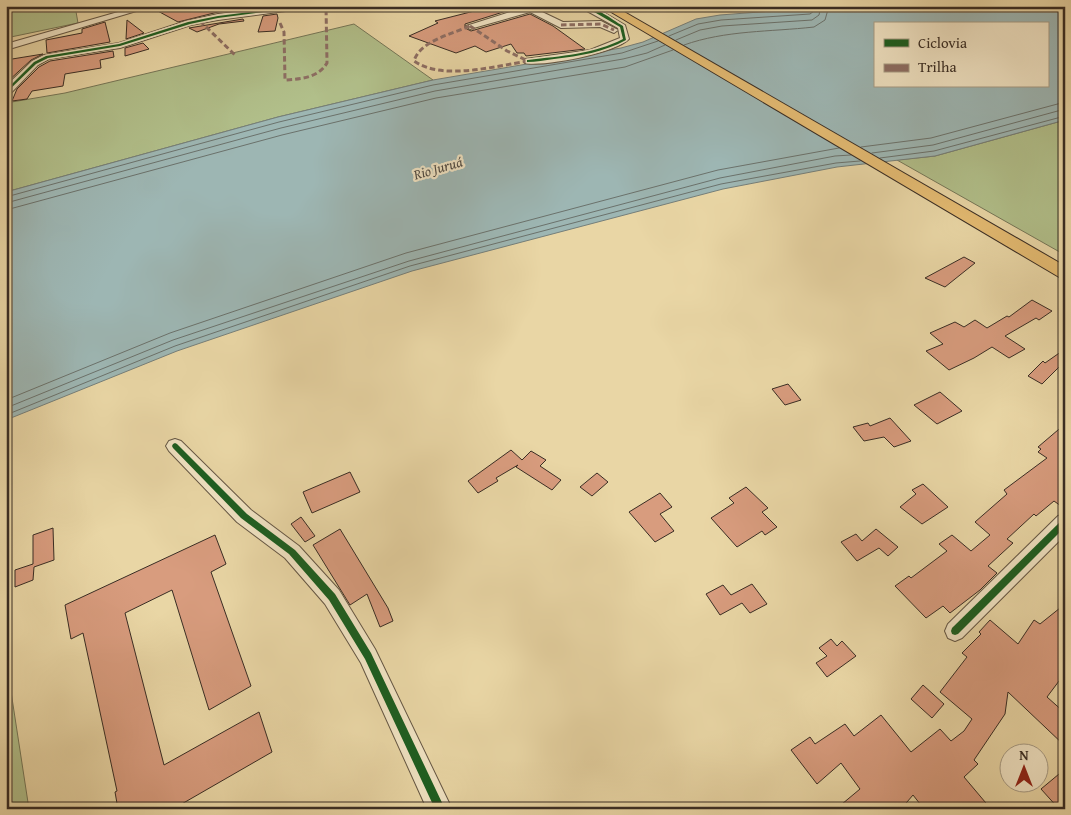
<svg xmlns="http://www.w3.org/2000/svg" width="1071" height="815" viewBox="0 0 1071 815" font-family="'Gentium Book Plus',serif">
<rect width="100%" height="100%" fill="#e9d6a5"/>
<filter id="stains"><feTurbulence type="fractalNoise" baseFrequency=".004" numOctaves="4"/><feColorMatrix values="0 0 0 0 .2 0 0 0 0 .09 0 0 0 0 .02 0 0 0 .5 -.17"/></filter>
<radialGradient id="worn" r=".72"><stop offset=".6" stop-color="#630" stop-opacity="0"/><stop offset="1" stop-color="#630" stop-opacity=".3"/></radialGradient>
<g fill="#b1bf8a" stroke="#757657">
<path d="M6 6H75L78 23 6 38Z"/>
<path d="M354 24 433 80 278 117 6 192V103L65 93Z"/>
<path d="M1065 120V255L897 160 935 156Z"/>
<path d="M6 659 29 809H6Z"/>
</g>
<path fill="#9db6b3" stroke="#757f7a" fill-rule="evenodd" d="M838 6H1065V120L935 156 837 167 723 189 412 271 177 351 6 420V192L278 117 433 80 621 48 643 42 696 19 720 15ZM875 24H1047V86H875Z"/>
<g fill="none" stroke-linecap="round" stroke-linejoin="round">
<g stroke="#6b726c" stroke-width="1">
<path d="M669 36 698 24 721 20 810 14 814 11 815 6"/>
<path d="M676 40 700 30 722 26 812 20 819 15 821 6"/>
<path d="M684 45C726 30 770 32 814 27L825 20 829 6"/>
<path d="M861 147 931 138 1065 102"/>
<path d="M872 153 933 145 1065 109"/>
<path d="M880 158 934 151 1065 116"/>
<path d="M6 197 279 122 433 85 622 53 658 41"/>
<path d="M6 203 281 128 435 91 623 59 647 53 665 45"/>
<path d="M6 210 282 135 436 98 625 67 673 50"/>
<path d="M6 400 170 333 406 253 718 170 839 148"/>
<path d="M6 408 173 340 409 261 720 178 835 156 851 155"/>
<path d="M6 415 175 346 410 266 721 184 836 163 860 161"/>
</g>
</g>
<g fill="#d89c7e" stroke="#392d24">
<path d="M176 6H222V9L238 8 239 10 218 12 178 22 156 10Z"/>
<path d="M494 6H513L516 8 465 24V28L471 31 530 14 553 26 585 49 526 56 524 53H517L511 44 486 52 475 46 456 53 409 36 438 23 435 21Z"/>
<path d="M277 14 278 18 275 31 258 32 263 16Z"/>
<path d="M243 19 244 21 219 24 197 32 189 28Z"/>
<path d="M127 20 144 33 126 39Z"/>
<path d="M105 22 110 42 47 53 46 40 82 33V29Z"/>
<path d="M143 43 149 49 125 56V48Z"/>
<path d="M113 51 114 57 100 60 101 68 65 74 63 86 32 91 27 99 12 101 17 89 39 67 50 61Z"/>
<path d="M43 54 31 60 6 83V60Z"/>
<path d="M964 257 975 263 945 287 925 278Z"/>
<path d="M1032 300 1052 311 1039 320 1036 318 1005 336 1025 349 1009 358 992 347 974 358 949 370 926 351 943 344 930 333 955 322 964 327 975 320 987 328 1007 316 1009 317Z"/>
<path d="M1065 349V361L1042 384 1028 376 1043 361 1045 363Z"/>
<path d="M788 384 801 400 785 405 772 389Z"/>
<path d="M940 392 962 411 937 424 914 405Z"/>
<path d="M890 418 911 441 894 447 884 437 864 441 853 427 868 423 870 426Z"/>
<path d="M1065 424V509L1054 501 1036 516 1034 514 1007 539 1013 543 988 566 997 573 980 590 950 613 943 606 926 618 895 586 909 576 911 578 947 551 939 544 952 535 971 551 990 535 975 522 1007 494 1004 490 1047 458 1038 452 1041 449 1038 447Z"/>
<path d="M511 450 522 460 531 451 546 460 540 466 561 480 552 490 516 467 518 465 496 478 498 481 478 493 468 481Z"/>
<path d="M350 472 360 492 312 513 303 492Z"/>
<path d="M597 473 608 482 592 496 580 487Z"/>
<path d="M923 484 948 507 922 524 900 507 916 494 912 490Z"/>
<path d="M746 487 768 508 762 512 777 527 765 535 762 531 737 547 711 518 734 503 729 498Z"/>
<path d="M660 493 672 507 660 514 674 531 655 542 629 512Z"/>
<path d="M301 517 315 536 305 542 291 524Z"/>
<path d="M53 528 54 560 34 567 33 580 15 587V570L33 564V535Z"/>
<path d="M340 529 388 608 393 621 380 627 367 594 350 605 313 545Z"/>
<path d="M876 529 898 547 888 556 879 548 857 561 841 542 856 534 862 541Z"/>
<path d="M215 535 226 564 211 572 251 686 209 710 172 590 125 613 164 765 259 712 272 752 173 809H118L115 792 117 791 83 633 71 639 65 605Z"/>
<path d="M752 584 767 604 750 613 742 603 720 615 706 594 723 585 731 595Z"/>
<path d="M1065 604V673L1047 697 1065 713V746L1008 692 1005 714 974 760 978 764 964 777 991 809H924L913 795 901 809H836L860 789 841 763 817 784 791 750 810 737 815 744 845 724 854 736 881 715 911 752 940 729 951 741 964 731 972 719 940 692 967 657 962 653 981 634 979 632 990 620 1018 644 1034 620 1040 624Z"/>
<path d="M831 639 837 646 842 641 856 656 827 677 816 663 827 656 819 648Z"/>
<path d="M923 685 944 704 932 718 911 699Z"/>
<path d="M1059 774 1065 780V809H1059L1041 789Z"/>
</g>
<g fill="none" stroke-linecap="round" stroke-linejoin="round">
<defs>
<g id="minor">
<path d="M139 6H153L6 50V44Z"/>
<path d="M286 6H312L308 8 218 20 191 25 120 48 49 59 38 65 10 94 6 95V86L32 61 44 55 119 43 186 21 218 14Z"/>
<path d="M521 6H542L538 10 563 22 601 21 618 30 614 33 600 27 561 28 530 12 470 29 466 26 523 8Z"/>
<path d="M578 6C597 6 609 16 625 25L629 39C615 53 544 67 525 63V59L590 50 620 38 618 28Z"/>
<path d="M175 439 181 441 251 510 299 546 339 590 375 649 452 809H427L361 663 325 604 285 558 237 522 169 451 166 446 169 441Z"/>
<path d="M1065 514V535L962 638 955 641 948 638 945 631 948 624 1058 516Z"/>
</g>
<path id="major" d="M601 6H614L1065 266V278L1059 277Z"/>
</defs>
<use href="#minor" stroke="#655744" stroke-width="2"/>
<use href="#major" stroke="#392d24" stroke-width="2"/>
<use href="#minor" fill="#f1e4c4" fill-rule="evenodd"/>
<use href="#major" fill="#e4bb72" fill-rule="evenodd"/>
<g stroke="#8d6e63" stroke-width="3" stroke-dasharray="5.5 3" stroke-linecap="butt">
<path d="M200 21 236 56"/>
<path d="M280 23 284 32 285 80C301 79 318 78 327 63L326 6"/>
<path d="M561 25 601 24 614 30"/>
<path d="M470 26 507 51 528 61C496 66 442 81 414 61 420 41 452 34 470 26Z"/>
</g>
<defs>
<g id="cycleway">
<path d="M298 6H309L218 18 190 24 120 46 48 58 36 64 6 93V90L34 62 46 56 119 44 188 22 218 16Z"/>
<path d="M581 6C596 6 611 19 623 26L626 40C604 52 580 56 554 59 545 60 536 62 527 62V60H528C561 56 594 54 623 39L620 27 596 13Z"/>
<path d="M175 443 177 444 247 514 295 550 335 594 371 653 445 809H435L365 659 329 600 289 554 241 518 173 448 172 446 173 444Z"/>
<path d="M1065 519V527L958 634 955 635 952 634 951 631 952 628 1062 520Z"/>
</g>
</defs>
<use href="#cycleway" stroke="#f1e4c4" stroke-width="3"/>
<use href="#cycleway" fill="#1b5e20" fill-rule="evenodd"/>
</g>
<g text-anchor="middle" stroke-width="4.5" stroke-linejoin="round" paint-order="stroke">
<g font-size="14" font-style="italic" fill="#4d4841" stroke="#f1e4c4">
<text transform="translate(438 168) rotate(-16)" y="5">Rio Juruá</text>
</g>
</g>
<rect width="1071" height="815" fill="none" stroke="#e9d6a5" stroke-width="25"/>
<rect x="8" y="8" width="1056" height="800" fill="none" stroke="#392d24" stroke-width="2.5"/>
<rect x="12" y="12" width="1046" height="790" fill="none" stroke="#392d24"/>
<rect x="874" y="22" width="175" height="65" fill="#f1e4c4" stroke="#a79b84"/>
<rect x="884" y="39" width="25" height="8" fill="#1b5e20" stroke="#a79b84"/>
<text x="918" y="48" font-size="15" fill="#392d24">Ciclovia</text>
<rect x="884" y="64" width="25" height="8" fill="#8d6e63" stroke="#a79b84"/>
<text x="918" y="72" font-size="15" fill="#392d24">Trilha</text>
<g transform="translate(1024 768)"><circle r="24" fill="#f1e4c4" stroke="#a79b84"/>
<path d="M0-4L9 19L0 12L-9 19Z" fill="#8f2418"/>
<text y="-8" font-size="14" font-weight="bold" text-anchor="middle" fill="#392d24">N</text>
</g>
<rect width="100%" height="100%" filter="url(#stains)"/>
<rect width="100%" height="100%" fill="url(#worn)"/>
</svg>
